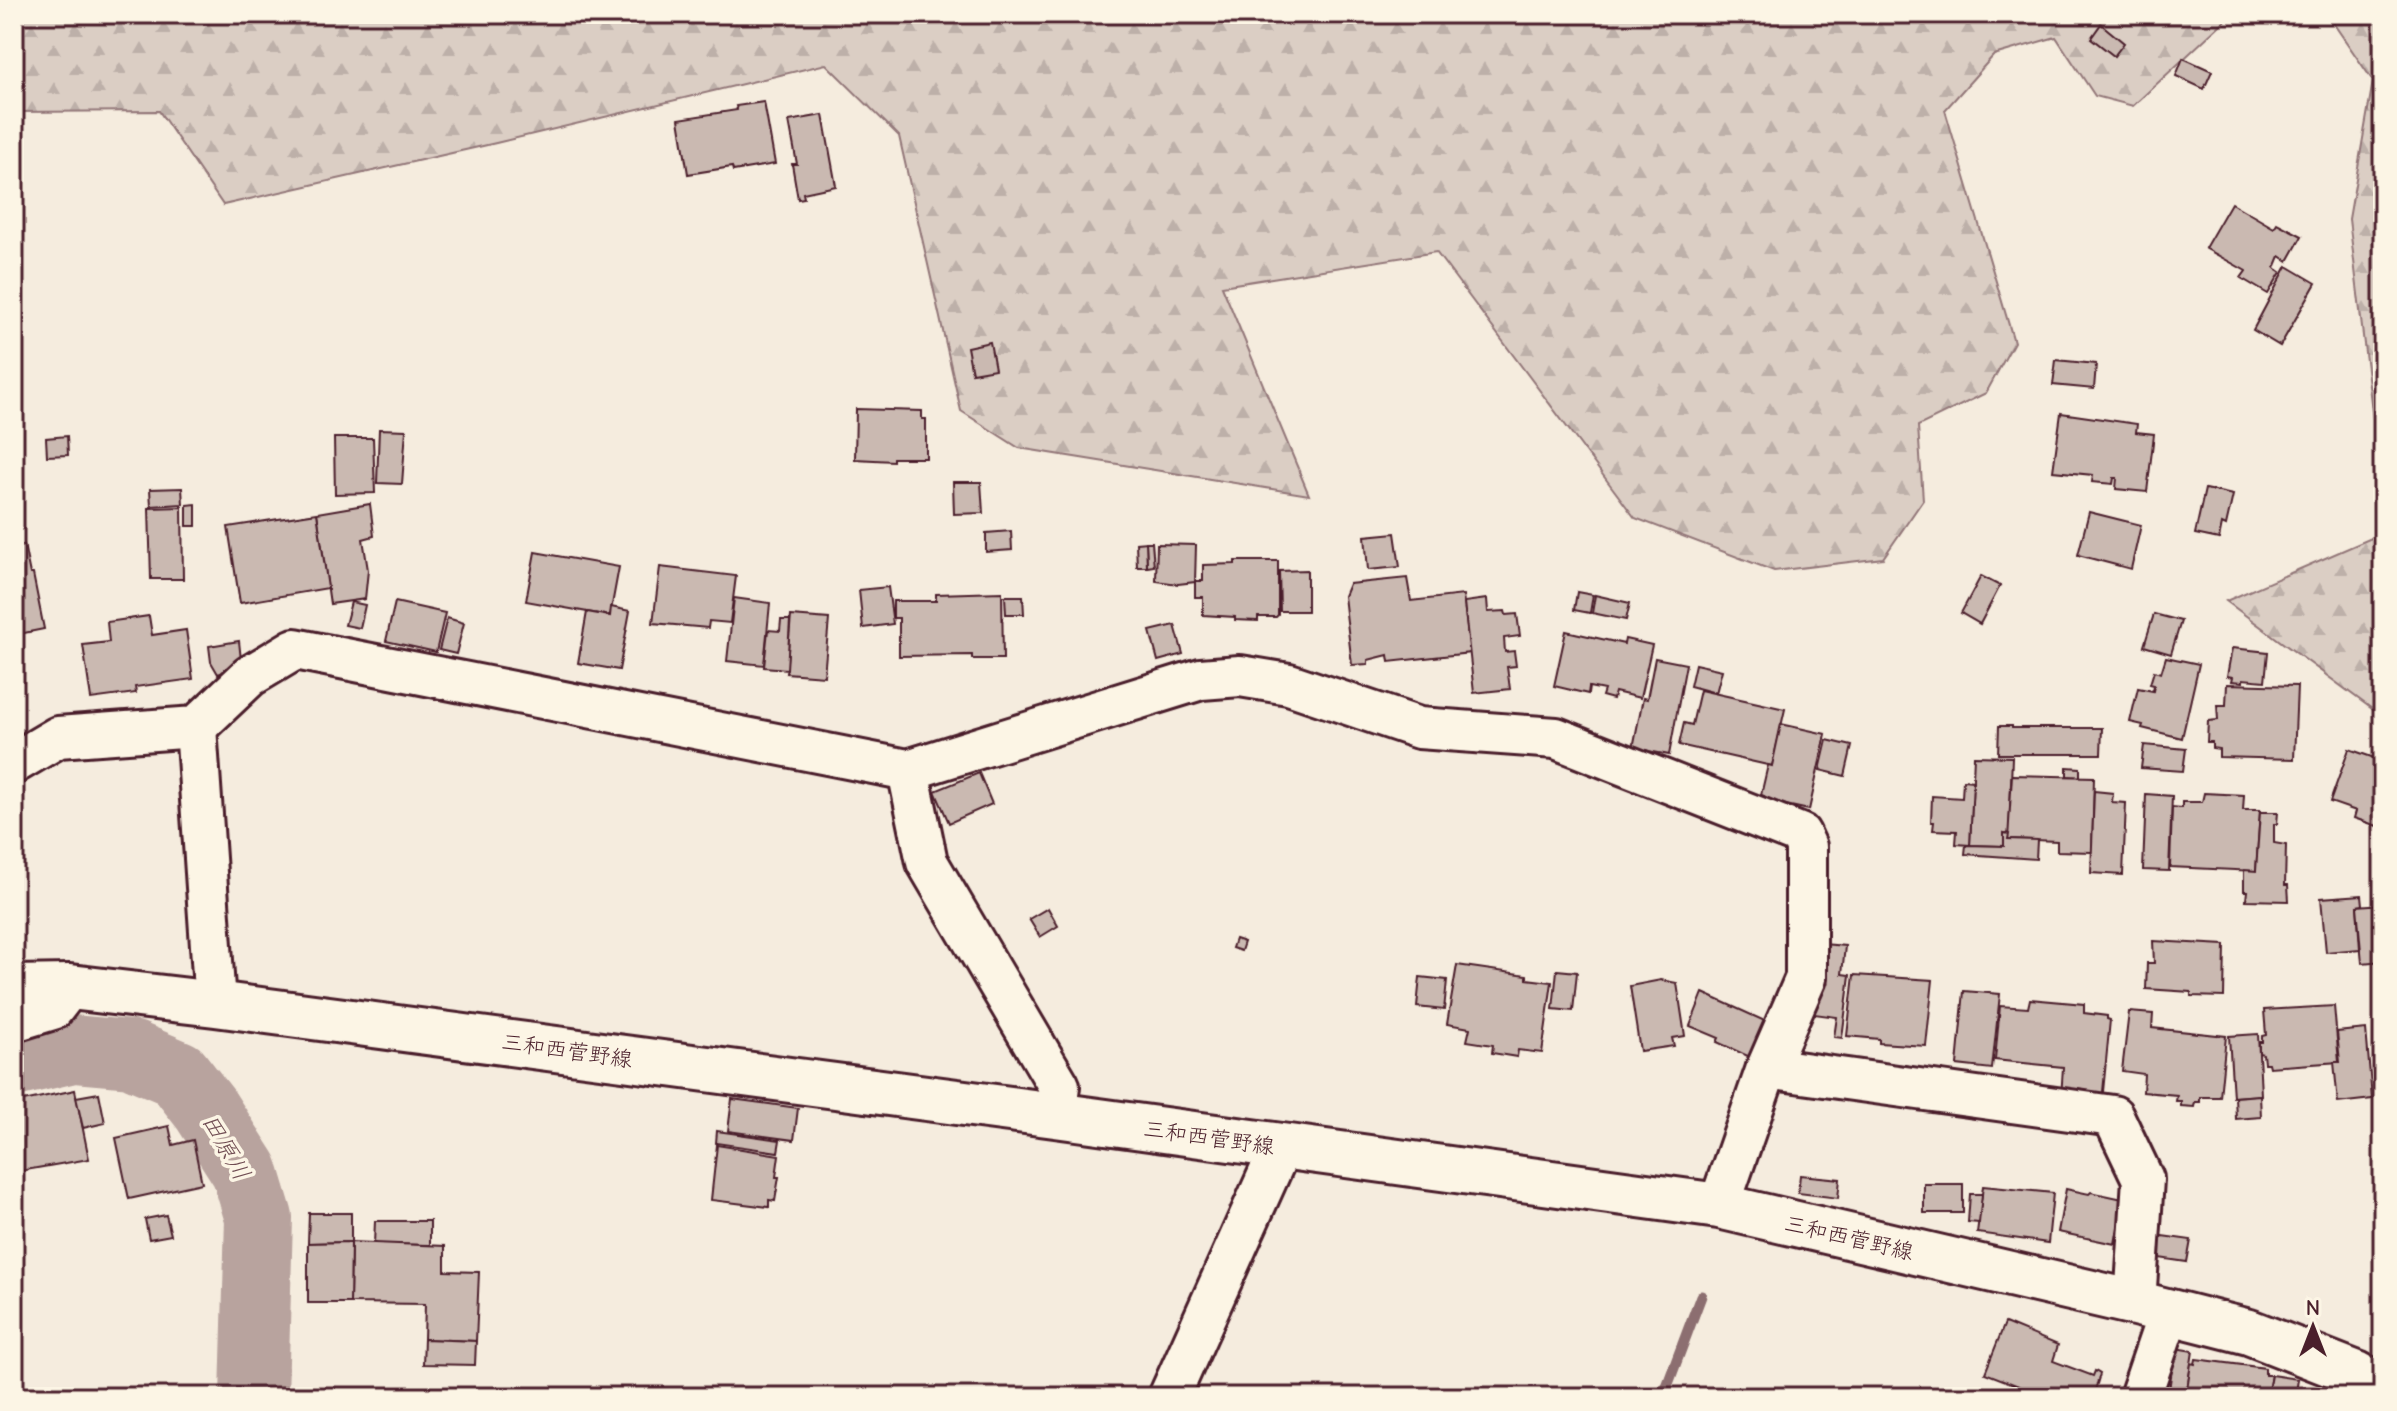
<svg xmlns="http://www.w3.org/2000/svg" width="2397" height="1411" viewBox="0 0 2397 1411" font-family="'Comic Neue','Klee One',sans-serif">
<defs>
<pattern id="forest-firs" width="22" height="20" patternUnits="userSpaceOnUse" patternTransform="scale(2)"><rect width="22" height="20" fill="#dbcec4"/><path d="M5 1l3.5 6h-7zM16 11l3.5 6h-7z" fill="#bdb0a9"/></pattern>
</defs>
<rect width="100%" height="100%" fill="#f5ecde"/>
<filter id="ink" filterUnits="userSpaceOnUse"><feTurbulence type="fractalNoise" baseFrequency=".0125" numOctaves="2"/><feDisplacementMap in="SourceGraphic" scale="16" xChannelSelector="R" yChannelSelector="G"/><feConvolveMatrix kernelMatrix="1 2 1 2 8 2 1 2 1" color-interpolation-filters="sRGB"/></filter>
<g filter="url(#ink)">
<g fill="url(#forest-firs)" stroke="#927678" stroke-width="2">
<path d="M14 14H2232L2133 106 2095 96 2056 37 1994 55 1945 110 2014 342 1986 393 1918 426 1923 500 1883 558 1774 571 1635 518 1436 252 1222 286 1309 495 1019 448 961 411 899 136 826 64 496 143 223 205 159 111 14 112Z"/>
<path d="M2327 14H2383V503L2349 219 2373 81Z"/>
<path d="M2383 533V717L2226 601Z"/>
</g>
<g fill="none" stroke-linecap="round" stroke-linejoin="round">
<path stroke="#8c6e70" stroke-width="11" d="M1663 1397 1701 1296"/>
<path stroke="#b8a39e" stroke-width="68" d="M14 1063 73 1049 131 1054 178 1074 206 1110 245 1171 259 1218 254 1397"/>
</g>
<g fill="#cab9b1" stroke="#4a1f2b" stroke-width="2">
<path d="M2101 24 2124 43 2114 56 2091 38Z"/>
<path d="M2183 58 2212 71 2204 89 2176 76Z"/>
<path d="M764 102 775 164 733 171 732 167 688 174 679 119 737 110 736 106Z"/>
<path d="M823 115 836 186 803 193 804 198 798 199 792 164H797L789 121Z"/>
<path d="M2231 203 2274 228 2277 223 2302 236 2288 261 2280 256 2275 268 2281 272 2268 294 2241 278 2246 271 2205 248Z"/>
<path d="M2287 266 2316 283 2280 346 2253 330Z"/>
<path d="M990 342 995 369 972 373 967 347Z"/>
<path d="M2056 360 2096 364 2094 389 2053 385Z"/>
<path d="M856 409 922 411V419H926V458H893V461L855 459Z"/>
<path d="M2061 413 2137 424 2136 432 2154 434 2147 492 2116 489 2117 478H2114L2113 484 2092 482 2093 475 2053 471Z"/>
<path d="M379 429 406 430 402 484 377 483Z"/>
<path d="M67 436 68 455 47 456 46 438Z"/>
<path d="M334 438H373L375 493 335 494Z"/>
<path d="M953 482H981L983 513 954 514Z"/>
<path d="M182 488 183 504 151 506 150 489Z"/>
<path d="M2205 489 2233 495 2226 526 2222 524 2219 539 2195 534Z"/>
<path d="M196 504V526H187V505Z"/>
<path d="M370 504 374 536 363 539 368 570 365 599 330 604 317 513Z"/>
<path d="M182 507 183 579H151L149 508Z"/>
<path d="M2089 512 2141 525 2131 569 2078 555Z"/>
<path d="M317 513 328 588 240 603 228 527Z"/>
<path d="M1011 531 1012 550 986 552V533Z"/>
<path d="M1395 533 1400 567 1368 570 1365 536Z"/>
<path d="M1146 542H1152L1154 566 1147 567Z"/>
<path d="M1146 542 1147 567H1137L1136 543Z"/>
<path d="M1157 544 1196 545 1195 582 1178 584 1156 581Z"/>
<path d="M24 545 30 574H33L44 629 14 635V547Z"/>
<path d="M535 552 619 567 610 616 526 601Z"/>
<path d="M1235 561H1278V615L1276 617H1258V621L1235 620V617L1203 615V597H1195V581H1203V565L1235 564Z"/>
<path d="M660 567 736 576 730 623 709 621 708 628 653 623Z"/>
<path d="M1307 570V611H1280L1279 571Z"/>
<path d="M1981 576 2000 586 1980 624 1961 613Z"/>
<path d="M1407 578 1411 601 1463 595 1470 653 1389 662 1388 655 1368 660V664L1352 665 1344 596 1349 584Z"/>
<path d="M888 587 893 624 863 628 859 590Z"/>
<path d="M1002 592 1003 659H972V655L899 656V618H893V601H936V594Z"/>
<path d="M1577 592 1593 595 1590 613 1574 610Z"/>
<path d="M1595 595 1630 603 1626 620 1592 613Z"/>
<path d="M1005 596H1023L1024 614H1006Z"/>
<path d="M734 598 770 603 764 665 727 661Z"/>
<path d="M1487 599 1488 612 1505 611 1506 615 1517 614 1520 636 1504 638 1505 652 1514 651 1516 666 1507 667 1510 689 1474 693 1464 602Z"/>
<path d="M351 602 365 605 360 628 345 625Z"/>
<path d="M395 602 445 613 436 652 386 641Z"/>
<path d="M611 607 630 611 619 670 578 663 587 612 610 616Z"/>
<path d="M2154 614 2181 621 2171 654 2144 646Z"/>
<path d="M149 616 152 635 186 630 193 679 135 687 136 693 91 699 83 645 109 642 107 622Z"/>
<path d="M791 616 829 619 824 676 786 673Z"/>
<path d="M447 618 464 623 456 654 439 650Z"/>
<path d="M781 620H790L787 669 764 667 768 630 780 631Z"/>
<path d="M1175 625 1183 654 1158 661 1150 631Z"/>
<path d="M1566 631 1624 644 1625 639 1652 645 1640 698 1615 692 1613 699 1602 696 1604 690 1589 687 1588 694 1554 686Z"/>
<path d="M239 641 241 660 225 669 224 672 218 674 211 662 209 646Z"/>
<path d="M2232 648 2268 652 2265 681 2243 679V682L2232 681 2233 677 2227 676Z"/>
<path d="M2166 657 2199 664 2182 738 2142 728 2143 725 2130 722 2138 688 2153 691 2154 685 2150 684 2154 671 2161 673Z"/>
<path d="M1655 658 1686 664 1669 755 1633 748 1643 698 1647 699Z"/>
<path d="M1695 664 1722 670 1716 693 1690 686Z"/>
<path d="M2227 684 2297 686 2294 759 2219 757V749L2212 748V742H2207L2208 721 2218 720 2217 705H2226Z"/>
<path d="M1700 690 1785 709 1772 766 1679 745 1684 723 1692 725Z"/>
<path d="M1781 724 1826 734 1809 810 1763 800 1764 796 1761 795 1768 765 1772 766Z"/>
<path d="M1999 726H2012V728H2102L2101 754H1998Z"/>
<path d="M1827 740 1852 746 1845 776 1820 770Z"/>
<path d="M2144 745 2186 749 2183 771 2141 768Z"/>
<path d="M2349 749 2383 761V828L2354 818 2356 811 2330 802Z"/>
<path d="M1974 756 2012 757 2009 834 2004 833V846L1970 845Z"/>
<path d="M2067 767 2080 768V777L2067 776Z"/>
<path d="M979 773 992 804 949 823 935 791Z"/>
<path d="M2012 775 2094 777 2092 852 2057 851V841L2008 839Z"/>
<path d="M1963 780 1973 781 1970 845 1956 844 1957 831 1933 830 1934 822H1931L1932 796 1962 798Z"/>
<path d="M2094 791 2113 793 2112 802 2126 803 2123 875 2091 873Z"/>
<path d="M2204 793 2244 795 2243 810H2260L2256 871 2170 867 2172 807 2182 808V802H2202Z"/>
<path d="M2146 794 2172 796 2169 871 2143 870Z"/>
<path d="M2260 812H2278L2277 824H2274V843L2286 845 2285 885H2288L2289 901 2246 900 2247 891H2244V870L2256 871Z"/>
<path d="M2004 833 2009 834 2008 839 2037 840 2036 859 1965 854 1966 845 2004 846Z"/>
<path d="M2362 895 2363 905 2357 906 2360 949 2326 952 2321 898Z"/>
<path d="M2383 904V961L2362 963 2357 906Z"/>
<path d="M1048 908 1058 926 1040 937 1029 919Z"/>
<path d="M1235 939 1244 942 1241 951 1232 948Z"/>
<path d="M2153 941 2225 945 2224 997 2191 996V992L2146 989 2147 963H2154Z"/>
<path d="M1823 944 1845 946 1842 974 1850 975 1842 1038 1834 1037 1837 1017 1814 1014Z"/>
<path d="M1457 965 1527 975V979L1552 982 1542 1053 1518 1050 1517 1057 1492 1053 1493 1045 1467 1041 1470 1028 1447 1024Z"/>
<path d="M1557 970 1577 972 1573 1011 1553 1009Z"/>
<path d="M1854 975 1933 980 1926 1046 1879 1043V1039L1847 1036Z"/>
<path d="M1420 977 1447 980 1444 1010 1417 1007Z"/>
<path d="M1661 980 1677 983 1685 1036 1672 1038 1674 1046 1640 1051 1630 986Z"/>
<path d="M1964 991 2000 994 1992 1069 1957 1065Z"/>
<path d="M1703 993 1767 1022 1752 1058 1717 1042 1719 1038 1690 1026Z"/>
<path d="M2030 999 2084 1004V1013L2107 1016V1019L2110 1020 2102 1102 2061 1098 2063 1067 1995 1060 2000 1006 2028 1008Z"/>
<path d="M2334 1006 2339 1062 2269 1067 2268 1063H2264L2263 1054 2259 1053V1042H2262V1036L2266 1035 2264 1010Z"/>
<path d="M2129 1012 2153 1014 2152 1028 2226 1036 2220 1097H2200V1102H2195L2194 1107 2181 1106V1101H2176L2177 1095 2143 1092 2144 1074 2122 1071Z"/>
<path d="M2366 1029 2372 1099 2338 1103 2334 1062H2340L2337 1032Z"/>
<path d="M2258 1034 2261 1095 2233 1097 2229 1036Z"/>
<path d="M75 1090 89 1159 14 1172V1103Z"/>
<path d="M99 1093 105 1123 83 1128 76 1097Z"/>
<path d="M2260 1095 2261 1117 2236 1119 2235 1097Z"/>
<path d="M732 1099 798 1108 794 1140 728 1131Z"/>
<path d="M169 1126 173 1145 193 1140 202 1183 129 1199 116 1138Z"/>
<path d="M717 1131 780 1140 778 1152 716 1143Z"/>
<path d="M717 1145 779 1155 776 1177H779L775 1201 769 1200V1207L711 1200Z"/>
<path d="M1800 1175 1840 1179 1838 1198 1798 1193Z"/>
<rect x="1924" y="1184" width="39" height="29"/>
<path d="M1983 1186 2053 1193 2048 1243 1977 1233Z"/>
<path d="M2066 1189 2089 1194 2091 1192 2123 1199 2115 1244 2058 1232Z"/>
<path d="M1970 1194H1982L1979 1223 1968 1222Z"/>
<path d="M309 1213H351V1242L308 1243Z"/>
<path d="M166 1215 171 1235 149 1239 145 1219Z"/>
<path d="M375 1221H430V1245L374 1244Z"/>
<path d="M2155 1235 2191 1240 2187 1262 2152 1257Z"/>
<path d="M351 1242 445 1246V1271L479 1272 476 1341 424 1339 425 1304 350 1303Z"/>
<path d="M351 1242 350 1303H308V1243Z"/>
<path d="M2005 1323 2058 1345 2053 1361 2093 1376 2095 1371 2100 1374 2093 1397H2035L2037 1393 1985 1373Z"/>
<path d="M424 1339 476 1341 475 1365 423 1364Z"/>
<path d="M2175 1348 2193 1351 2186 1397H2168Z"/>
<path d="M2196 1359 2265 1368V1375H2271L2267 1397H2186L2191 1363 2195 1364Z"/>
<path d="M2271 1375 2298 1379 2296 1393 2321 1397H2267Z"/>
</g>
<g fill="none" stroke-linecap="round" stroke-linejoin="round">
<defs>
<g id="street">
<path d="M196 727 215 1004"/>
<path d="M14 763 58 737 196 727 250 676 295 649 908 770 1201 679 1240 676 1289 684 1419 728 1556 738 1800 834 1806 847V978L1767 1068 1719 1206"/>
<path d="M908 770 927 862 1059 1086 1055 1115"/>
<path d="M14 1021 53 1009 70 987"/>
<path d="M1767 1068 2113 1116 2143 1179 2135 1303"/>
<path d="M1169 1397 1281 1147"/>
<path d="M2140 1397 2169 1312"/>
</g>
<path id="secondary" d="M14 988 70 987 215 1004 1055 1115 1719 1206 2135 1303 2249 1332 2357 1374 2383 1388"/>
</defs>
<use href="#street" stroke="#4a1f2b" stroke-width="46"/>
<use href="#secondary" stroke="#4a1f2b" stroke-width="50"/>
<use href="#street" stroke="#fcf5e5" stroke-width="40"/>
<use href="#secondary" stroke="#fcf5e5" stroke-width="44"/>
</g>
</g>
<g text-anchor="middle" stroke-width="7" stroke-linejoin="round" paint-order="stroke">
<g font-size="22" fill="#4a1f2b" stroke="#fcf5e5">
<text transform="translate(567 1050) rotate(8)" y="8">三和西菅野線</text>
<text transform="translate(1209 1137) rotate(8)" y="8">三和西菅野線</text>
<text transform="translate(1849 1237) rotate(13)" y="8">三和西菅野線</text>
</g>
<g font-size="24" font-style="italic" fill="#704d53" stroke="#fcf5e5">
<text transform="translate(226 1147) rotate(60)" y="8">田原川</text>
</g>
</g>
<rect width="2397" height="1411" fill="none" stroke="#fcf5e5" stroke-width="48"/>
<rect x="24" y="24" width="2349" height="1363" fill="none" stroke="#4a1f2b" stroke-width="3" filter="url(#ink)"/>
<g transform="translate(2313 1327)" stroke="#fcf5e5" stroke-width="6" paint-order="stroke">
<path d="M0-6L14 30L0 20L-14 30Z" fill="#4a1f2b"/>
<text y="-12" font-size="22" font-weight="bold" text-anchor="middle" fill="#4a1f2b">N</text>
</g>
</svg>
